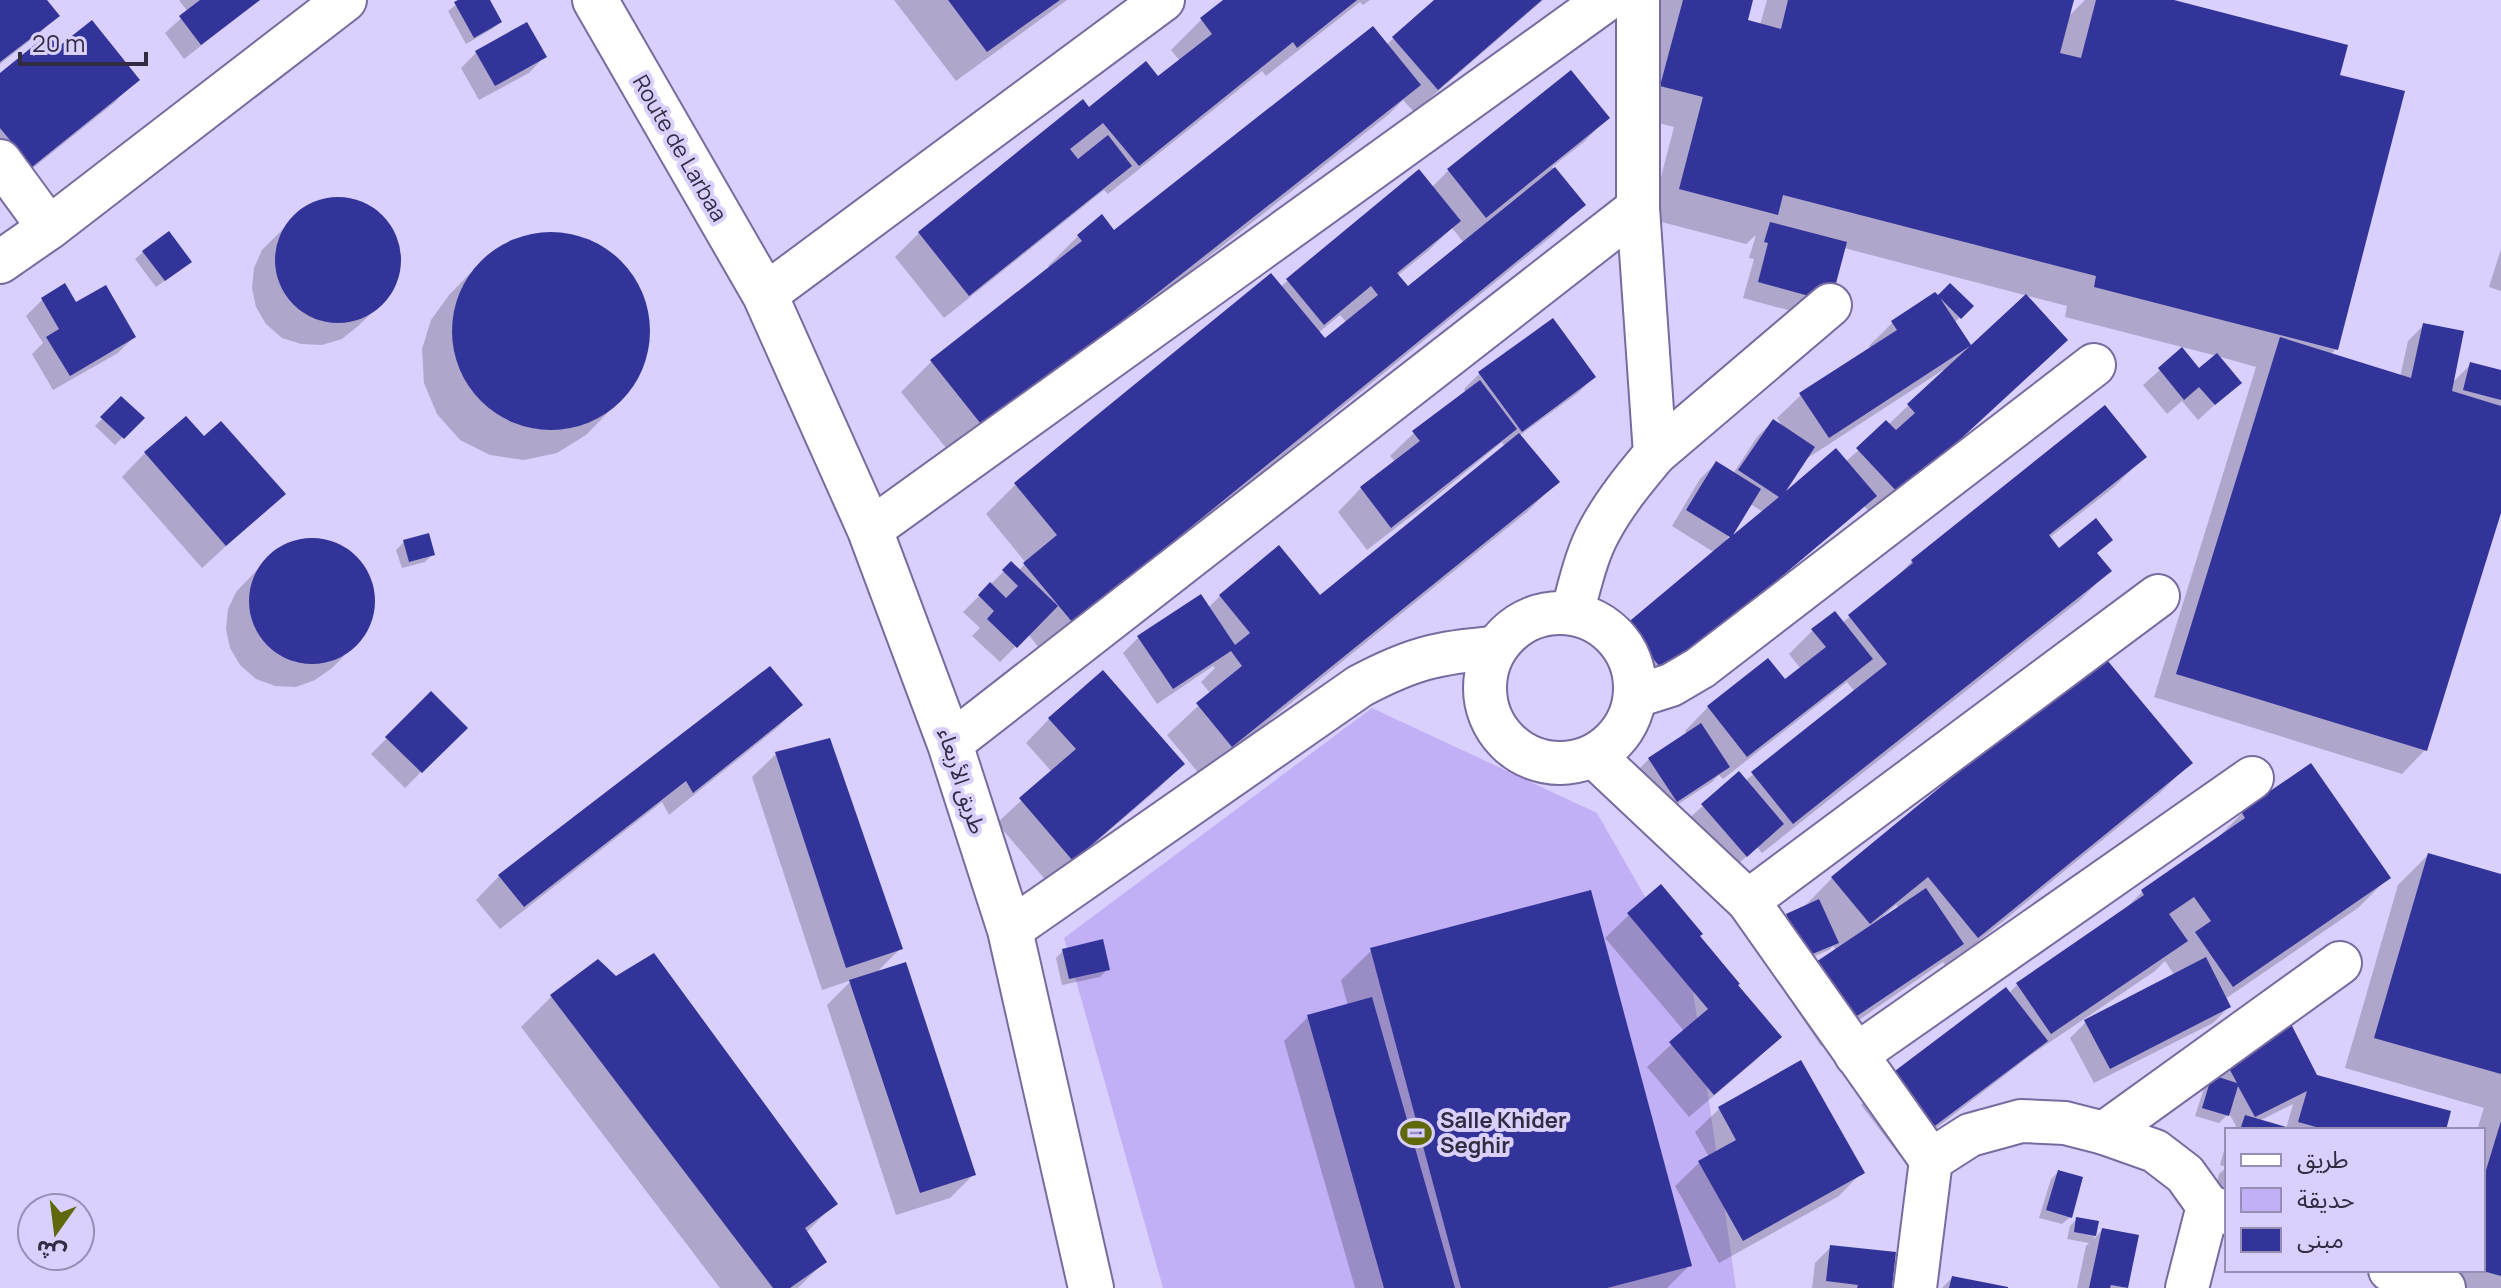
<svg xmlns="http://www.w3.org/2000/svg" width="2501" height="1288" viewBox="0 0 2501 1288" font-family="Manrope,'Noto Sans Arabic',sans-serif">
<rect width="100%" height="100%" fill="#dad0fe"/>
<path fill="#c1b0f6" d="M1372 708 1597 813 1691 977 1736 1288H1163L1064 938Z"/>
<g fill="#0003" fill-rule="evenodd">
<path d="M0 0H44L57 16 41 32 0 64Z"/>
<path d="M179 0H260L184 59 165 33 188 12Z"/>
<path d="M462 0H487L500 22 492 29 466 44 448 11Z"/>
<path d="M894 0H1067L956 81Z"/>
<path d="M1226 0H1370L1363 5 1360 2 1266 76 1262 71 1108 194 1104 190 944 318 895 257 919 233 1083 102 1089 110 1158 78 1180 61 1171 50 1201 20Z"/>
<path d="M1437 0H1543L1414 112 1403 100 1388 115 954 458 901 392 931 362 1050 268 1048 266 1078 236 1114 232 1386 45Z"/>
<path d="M1661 0H1751L1746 21 1760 25 1767 0H2072L2068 17 2085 0H2166L2338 76 2336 349 2330 355 2400 377 2408 341 2424 325 2451 384 2470 365 2501 372V506L2425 750 2402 774 2154 697 2256 367 2217 356 2239 383 2198 420 2182 401 2167 414 2143 385 2182 350 2199 370 2217 356 2065 317 2067 306 1844 248 1814 317 1743 298 1754 259 1749 258 1756 235 1746 244 1650 219 1674 127 1631 116Z"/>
<path d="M58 50 137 79 114 103 7 189 0 180V76Z"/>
<path d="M477 52 544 57 529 73 479 100 461 68Z"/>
<path d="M1571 73 1607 118 1584 142 1552 167 1583 204 1553 235 1042 652 1028 634 1000 662 972 636 980 628 963 612 1011 564 1018 571 1026 563 986 514 1016 484 1280 287 1419 172 1431 188 1448 171ZM1452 228 1464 243 1408 289 1397 276 1428 251ZM1340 315 1347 323 1325 341 1318 333Z"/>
<path d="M338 198 357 201 375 211 389 226 398 244 400 265 394 285 383 302 358 326 342 339 322 345 301 344 282 338 266 324 256 307 252 288 254 268 262 250 301 211 318 202Z"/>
<path d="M565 234 594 243 619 260 638 285 648 313V344L638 377 617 403 586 435 557 453 524 460 490 455 460 440 437 414 424 383 422 349 431 320 449 295 480 263 504 245 534 235Z"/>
<path d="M2501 249V291L2489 287Z"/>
<path d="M143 252 181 269 156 287 135 259Z"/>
<path d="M1950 286 1971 306 1954 323 1970 348 2066 340 1875 517 1864 506 1641 696 1603 650 1626 627 1715 553 1672 526 1700 479 1716 463 1733 474 1757 437 1773 421 1784 429 1777 418 1801 395 1871 349 1869 346 1892 323 1937 298ZM1943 370 1944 371 1888 425 1845 462 1779 498 1803 461ZM1749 503 1763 512 1724 544Z"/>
<path d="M42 300 76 305 134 337 118 353 53 390 32 354 43 343 26 316Z"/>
<path d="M1479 374 1594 377 1578 393 1519 436 1557 482 1527 512 1201 776 1167 735 1211 694 1201 682 1215 668 1213 666 1157 704 1123 653 1139 637 1208 608 1220 596 1319 598 1505 447 1502 442 1428 503 1367 550 1338 512 1361 488 1395 462 1390 456 1414 433 1466 393 1464 389Z"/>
<path d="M122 399 142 418 115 445 95 426Z"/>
<path d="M145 453 283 494 202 568 122 477Z"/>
<path d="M2144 457 2114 487 2049 538 2058 551 2096 554 2109 571 2079 601 1762 853 1757 847 1730 871 1686 821 1739 774 1745 781 1855 692 1847 682 1723 779 1719 775 1712 782 1660 816 1633 775 1649 759 1687 734 1685 731 1708 707 1785 682 1801 669 1789 654 1812 631 1835 614 1842 623 1890 584 1912 561Z"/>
<path d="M312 540 331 543 349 552 363 567 372 585 373 606 368 626 357 643 332 668 315 680 296 687 275 686 256 679 240 665 230 648 226 629 228 609 236 592 274 552 292 543Z"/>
<path d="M404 542 433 554 425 562 402 568 396 550Z"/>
<path d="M2102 657 2190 763 2160 793 1947 967 1943 962 1821 1046 1785 993 1809 970 1837 951 1833 946 1829 950 1798 963 1780 923 1787 916 1801 910 1832 878ZM1896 905 1900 909 1884 919 1883 916Z"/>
<path d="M431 694 465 728 405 788 371 754Z"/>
<path d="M800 705 777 728 669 815 662 802 500 929 476 900 499 876Z"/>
<path d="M1049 719 1183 764 1159 788 1048 883 997 823 1052 772 1026 743Z"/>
<path d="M776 754 901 948 875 974 974 1174 950 1198 896 1215 827 1005 852 980 822 990 752 777Z"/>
<path d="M2311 766 2388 878 2358 908 2225 999 2229 1007 2213 1023 2094 1083 2070 1038 2086 1022 2175 976 2165 961 2155 971 2031 1055 1900 1156 1861 1105 1884 1081 2008 994 2017 985 2117 917 2142 892 2212 844 2242 813Z"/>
<path d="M2428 855 2501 876V1288H2432L2437 1270H2483V1130H2477L2484 1108 2345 1068 2398 885Z"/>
<path d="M1629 915 1697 937 1779 1037 1756 1060 1689 1117 1647 1067 1685 1032 1605 938Z"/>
<path d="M1372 950 1690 1265 1667 1288H1355L1284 1041 1308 1017 1348 1006 1341 980Z"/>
<path d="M1063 951 1108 969 1100 977 1062 985 1056 958Z"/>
<path d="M597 961 835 1203 806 1233 824 1262 798 1288H720L521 1027 551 997Z"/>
<path d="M2224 1058 2316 1077 2444 1130H2232L2236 1126 2229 1113 2219 1123 2195 1116 2205 1085ZM2293 1104 2286 1129 2259 1121Z"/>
<path d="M1800 1063 1862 1172 1839 1196 1719 1263 1675 1186 1699 1163 1709 1157 1695 1132 1719 1109Z"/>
<path d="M2227 1140V1167L2220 1165Z"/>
<path d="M2227 1167V1219L2208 1214 2219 1174Z"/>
<path d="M2058 1172 2070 1217 2062 1224 2039 1218 2051 1179Z"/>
<path d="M2077 1219 2096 1222 2094 1239 2102 1230 2125 1288H2077L2086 1246 2089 1243 2067 1239 2070 1226Z"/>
<path d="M1831 1247 1890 1288H1812L1815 1263Z"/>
<path d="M1952 1278 2005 1288H1942Z"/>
</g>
<g fill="#323499">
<path d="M0 0H47L60 16 0 62Z"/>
<path d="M200 0H260L201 45 179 16Z"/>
<path d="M458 0H490L502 22 474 38 454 2Z"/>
<path d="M948 0H1060L987 52Z"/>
<path d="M1223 0H1357L1297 48 1293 42 1139 166 1103 123 1070 149 1078 159 1108 135 1132 166 969 296 918 232 1083 99 1089 107 1146 61 1158 76 1212 34 1200 18Z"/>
<path d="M1434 0H1542L1438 90 1392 37Z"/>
<path d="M1683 0H1753L1748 20 1781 29 1788 0H2074L2060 53 2081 58 2096 0H2174L2348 45 2340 75 2405 91 2338 350 2094 287 2096 276 1783 195 1778 215 1679 189 1703 97 1660 86Z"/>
<path d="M92 20 140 80 32 167 0 128V73L48 34 58 47Z"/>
<path d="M527 22 547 57 495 86 475 51Z"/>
<path d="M1373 26 1421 85 985 429 930 360 1082 241 1077 235 1102 214 1114 230Z"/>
<path d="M1571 70 1610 118 1486 218 1447 169Z"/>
<path d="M1555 167 1586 205 1073 623 1023 563 1057 535 1014 483 1271 273 1325 338 1378 295 1371 286 1324 325 1286 279 1419 169 1461 221 1397 273 1408 286Z"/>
<circle cx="338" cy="260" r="63"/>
<path d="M1770 222 1847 242 1831 302 1758 282 1768 243 1764 242Z"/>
<path d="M169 231 192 262 165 281 142 251Z"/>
<circle cx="551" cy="331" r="99"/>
<path d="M65 283 76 302 106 285 136 337 70 376 46 337 59 329 41 298Z"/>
<path d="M1950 283 1974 306 1961 319 1940 298 1971 345 2026 294 2068 340 1900 495 1856 448 1886 420 1896 430 1915 413 1907 404 1970 346 1829 438 1799 393 1897 330 1891 321 1935 292 1938 295Z"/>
<path d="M1553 318 1596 377 1522 432 1478 372Z"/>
<path d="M2423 323 2464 331 2452 391 2501 406V513L2427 751 2176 674 2280 337 2411 378Z"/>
<path d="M2182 347 2199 368 2217 353 2242 383 2215 405 2199 387 2184 400 2158 368Z"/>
<path d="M2470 362 2501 370V400L2463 390Z"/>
<path d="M1480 380 1517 429 1391 528 1360 487 1420 441 1412 431Z"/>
<path d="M121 396 145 418 124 439 100 417Z"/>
<path d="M2105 405 2147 457 2049 535 2059 548 2096 518 2113 540 2097 553 2112 571 1793 824 1751 772 1887 664 1848 615 1913 563 1911 560Z"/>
<path d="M186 416 204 436 221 421 286 494 226 546 144 452Z"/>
<path d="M1773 419 1815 447 1786 491 1836 448 1877 496 1666 674 1625 625 1730 537 1686 510 1716 461 1761 489 1733 535 1779 497 1738 470Z"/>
<path d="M1519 433 1560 482 1232 747 1196 703 1242 666 1231 651 1173 689 1137 636 1201 594 1235 645 1250 633 1219 595 1279 545 1320 595Z"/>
<path d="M429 533 435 555 409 562 403 540Z"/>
<circle cx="312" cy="601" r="63"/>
<path d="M1011 561 1058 606 1017 648 987 619 994 611 978 595 990 582 1006 598 1018 586 1002 570Z"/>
<path d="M1835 611 1873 659 1747 757 1707 706 1768 658 1785 679 1826 647 1811 629Z"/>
<path d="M2102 654 2193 763 1978 938 1928 877 1870 924 1831 877Z"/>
<path d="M770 666 803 705 693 793 686 781 524 907 498 875Z"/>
<path d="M1103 670 1185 764 1073 861 1019 798 1076 749 1048 718Z"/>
<path d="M431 691 468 728 422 773 385 737Z"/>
<path d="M1701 723 1730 767 1677 802 1648 758Z"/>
<path d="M830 738 903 949 846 968 775 752Z"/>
<path d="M2311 763 2391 878 2233 987 2195 932 2211 921 2194 897 2169 914 2188 941 2051 1034 2016 983 2144 895 2141 890 2245 818 2241 811Z"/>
<path d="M1739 771 1784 824 1747 857 1701 804Z"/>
<path d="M2428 853 2501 874V1074L2374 1038Z"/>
<path d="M1661 884 1703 934 1700 936 1740 984 1738 985 1782 1037 1714 1095 1669 1042 1708 1009 1627 913Z"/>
<path d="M1926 888 1964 944 1845 1024 1807 968Z"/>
<path d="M1591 890 1692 1266 1607 1288H1461L1370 948Z"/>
<path d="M1819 899 1839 943 1805 957 1786 914Z"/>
<path d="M1103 939 1110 970 1069 979 1062 949Z"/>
<path d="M654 953 838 1204 805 1228 827 1262 790 1288H773L550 995 598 959 616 976Z"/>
<path d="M2206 957 2231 1007 2110 1069 2084 1020Z"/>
<path d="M906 962 976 1175 920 1193 849 980Z"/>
<path d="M2006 987 2048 1041 1924 1134 1883 1080Z"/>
<path d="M1372 997 1455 1288H1384L1307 1015Z"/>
<path d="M2290 1022 2317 1075 2451 1111 2446 1130H2327L2298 1122 2307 1091 2255 1117 2238 1086 2229 1116 2202 1108 2212 1075 2237 1083 2223 1057Z"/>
<path d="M1801 1060 1865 1173 1743 1241 1698 1161 1736 1140 1718 1107Z"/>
<path d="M2245 1115 2293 1129V1130H2240Z"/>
<path d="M2501 1121V1276L2483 1271V1180Z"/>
<path d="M2058 1170 2083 1177 2072 1218 2046 1210Z"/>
<path d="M2076 1217 2099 1221 2096 1236 2074 1232Z"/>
<path d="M2102 1228 2139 1235 2128 1288 2111 1285 2110 1288H2089Z"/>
<path d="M1830 1245 1896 1252 1892 1288H1857L1858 1285 1826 1281Z"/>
<path d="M1952 1276 2008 1287V1288H1949Z"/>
</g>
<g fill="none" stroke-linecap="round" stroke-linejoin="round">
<defs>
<g id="minor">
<path d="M0 161 49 228"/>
<path d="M0 262 49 228 345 0"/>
<path d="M765 295 1163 0"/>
<path d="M1655 454 1830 305"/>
<path d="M870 530 1606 0"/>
<circle cx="1560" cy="688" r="75"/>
<path d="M1572 613C1580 585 1586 555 1600 530 1615 502 1635 478 1655 454L1638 208V0"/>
<path d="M1636 696 1671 685 1700 668 2094 365"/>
<path d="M950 744 1638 208"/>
<path d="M1594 756 1748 901 1931 1160 1915 1288"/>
<path d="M1748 901 2158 596"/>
<path d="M1010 930 1360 686C1411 659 1438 652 1496 648"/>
<path d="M1856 1055 2252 778"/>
<path d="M2104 1133 2340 963"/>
<path d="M1931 1160 1970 1135 2021 1121 2065 1123 2104 1133 2155 1151 2185 1174 2208 1206 2227 1213"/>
<path d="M2390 1270 2444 1288"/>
<path d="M2187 1288 2208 1206"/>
</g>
<path id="major" d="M595 0 765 295 870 530 950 744 1010 930 1091 1288"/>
</defs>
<use href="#minor" stroke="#786b9f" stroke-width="46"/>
<use href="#major" stroke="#786b9f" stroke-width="48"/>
<use href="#minor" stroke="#fff" stroke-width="42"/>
<use href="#major" stroke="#fff" stroke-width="44"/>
</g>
<defs>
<symbol id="stadium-bare" viewBox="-9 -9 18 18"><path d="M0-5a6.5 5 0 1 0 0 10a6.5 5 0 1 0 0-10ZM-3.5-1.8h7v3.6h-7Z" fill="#5f680a" stroke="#dad0fe" stroke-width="2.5" paint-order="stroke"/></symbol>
</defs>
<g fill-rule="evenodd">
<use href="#stadium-bare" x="1394" y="1111" width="44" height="44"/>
</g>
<g text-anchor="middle" stroke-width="8" stroke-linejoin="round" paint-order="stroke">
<g font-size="22" fill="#312c42" stroke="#dad0fe">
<text transform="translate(680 148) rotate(60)" y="8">Route de Larbaa</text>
<text transform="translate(962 781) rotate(72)" y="8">طريق الأربعاء</text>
</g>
<g font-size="22" font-weight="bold" fill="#312c42" stroke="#dad0fe" text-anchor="start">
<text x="1440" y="1128">Salle Khider<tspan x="1440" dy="25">Seghir</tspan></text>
</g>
</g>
<rect x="2225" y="1128" width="260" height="144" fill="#dad0fe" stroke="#968eb3" stroke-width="2"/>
<rect x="2241" y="1154" width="40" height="12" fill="#ffffff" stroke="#968eb3" stroke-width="2"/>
<text x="2297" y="1168" font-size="24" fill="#312c42">طريق</text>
<rect x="2241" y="1188" width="40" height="24" fill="#c1b0f6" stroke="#968eb3" stroke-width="2"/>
<text x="2297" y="1208" font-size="24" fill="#312c42">حديقة</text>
<rect x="2241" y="1228" width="40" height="24" fill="#323499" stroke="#968eb3" stroke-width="2"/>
<text x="2297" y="1248" font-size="24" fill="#312c42">مبنى</text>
<g transform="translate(56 1232) rotate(194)"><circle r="38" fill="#dad0fe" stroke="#968eb3" stroke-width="2"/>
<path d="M0-6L14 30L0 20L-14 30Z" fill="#5f680a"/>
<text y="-12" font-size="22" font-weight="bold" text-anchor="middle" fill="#312c42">ش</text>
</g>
<path d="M20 52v12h126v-12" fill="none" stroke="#312c42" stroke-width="4"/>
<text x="32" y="52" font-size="24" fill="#312c42" stroke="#dad0fe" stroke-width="6" paint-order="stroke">20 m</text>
</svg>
